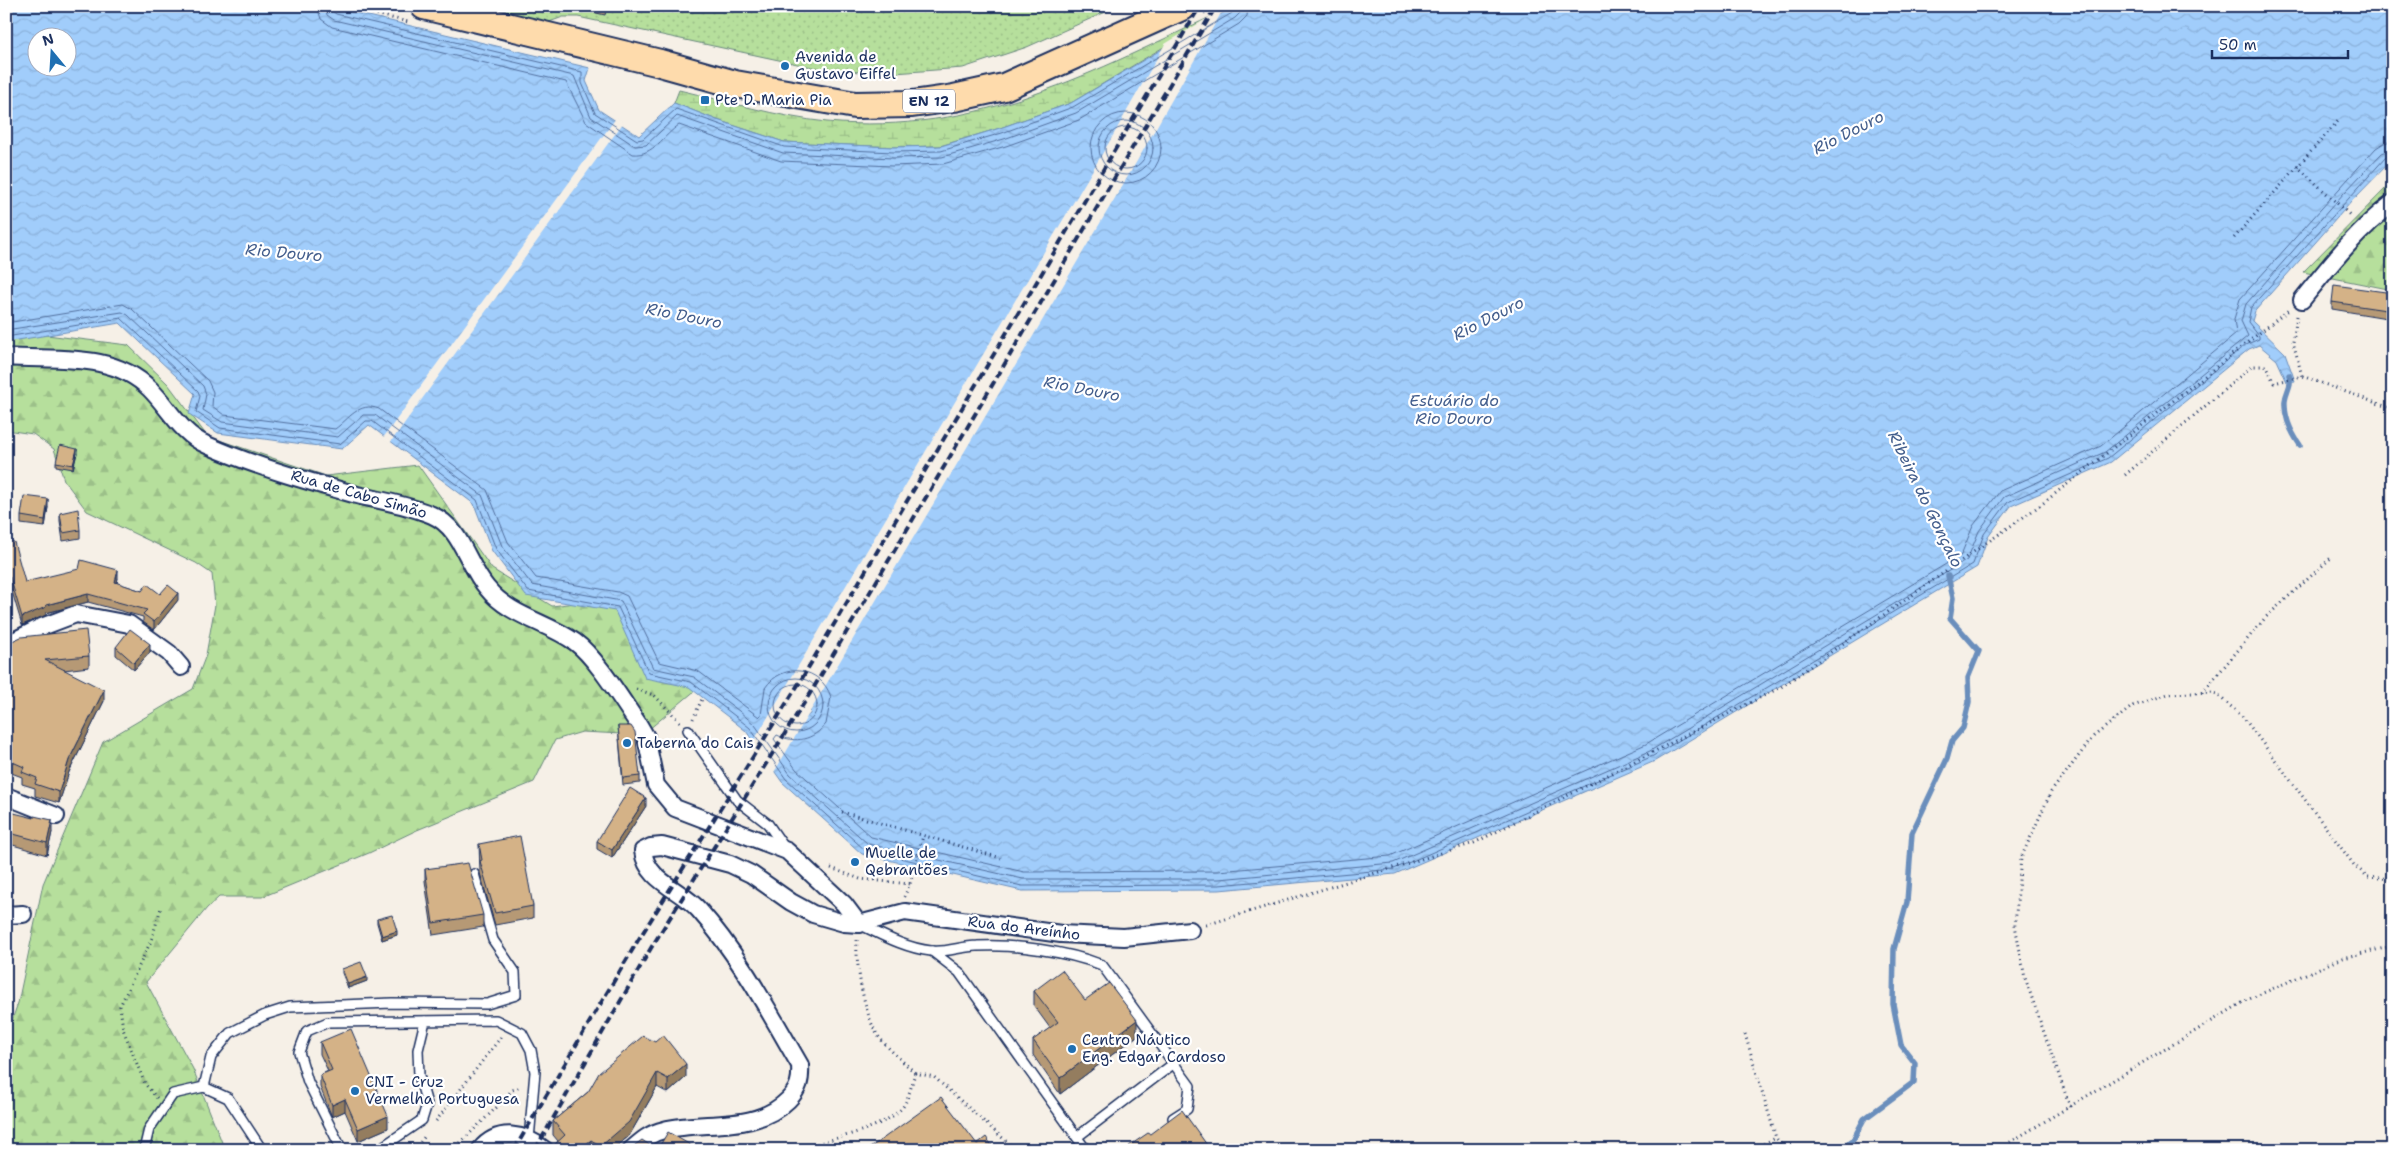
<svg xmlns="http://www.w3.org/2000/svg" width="2399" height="1156" viewBox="0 0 2399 1156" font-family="'Shantell Sans',sans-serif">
<defs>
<pattern id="grass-dots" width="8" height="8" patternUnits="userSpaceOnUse" patternTransform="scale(1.25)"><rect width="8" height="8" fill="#b6df9c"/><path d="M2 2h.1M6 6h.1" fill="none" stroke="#9cc089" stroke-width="1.8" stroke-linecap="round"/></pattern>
<pattern id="forest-firs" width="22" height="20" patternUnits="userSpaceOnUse" patternTransform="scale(1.25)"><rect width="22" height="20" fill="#b6df9c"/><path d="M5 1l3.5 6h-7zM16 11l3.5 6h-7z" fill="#9cc089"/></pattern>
<pattern id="wetland-marsh" width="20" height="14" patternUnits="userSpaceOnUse" patternTransform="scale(1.25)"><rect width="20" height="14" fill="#b6df9c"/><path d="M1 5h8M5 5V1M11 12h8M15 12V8" fill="none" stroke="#9cc089"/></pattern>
<pattern id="water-waves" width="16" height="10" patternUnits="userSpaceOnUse" patternTransform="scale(1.25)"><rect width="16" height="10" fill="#a1cdfb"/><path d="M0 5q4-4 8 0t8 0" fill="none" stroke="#8ab0da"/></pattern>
</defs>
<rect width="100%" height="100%" fill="#f6f0e7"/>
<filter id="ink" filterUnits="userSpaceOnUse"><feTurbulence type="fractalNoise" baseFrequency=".02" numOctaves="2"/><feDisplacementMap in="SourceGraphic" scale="10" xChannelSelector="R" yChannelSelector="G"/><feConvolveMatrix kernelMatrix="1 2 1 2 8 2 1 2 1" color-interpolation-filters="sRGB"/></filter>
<g filter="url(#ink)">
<path fill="url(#grass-dots)" stroke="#68877d" d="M460 6H1119L1027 47 963 68 881 74 816 68 578 17H563L541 25Z"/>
<g fill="url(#forest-firs)" stroke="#68877d">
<path d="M2393 181V290L2303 272Z"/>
<path d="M6 330 128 345 168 384 207 436 326 476 418 465 492 569 552 606 590 601 625 589 697 689 642 735 582 732 555 740 534 782 417 830 369 853 262 897H219L207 908 146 982 193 1069 225 1150H6V1037L18 1003 43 884 103 742 193 689 206 655 215 605 212 574 196 563 87 511 64 480 54 449 33 434 6 430Z"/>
</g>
<path fill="url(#wetland-marsh)" stroke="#68877d" d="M1225 10 1071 103 1000 128 940 146 893 147 784 142 717 120 674 103 679 90C727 101 777 117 827 122 979 136 1093 72 1225 10Z"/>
<path fill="url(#water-waves)" stroke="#6b8ebc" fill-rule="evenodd" d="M6 6H326L590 68 586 81 599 110 639 136 674 103 717 120 784 142 893 147 941 146 1000 128 1071 103 1235 6H2393V159L2352 201 2255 311 2252 321 2285 353 2295 381 2287 382 2277 360 2259 345 2249 349 2111 462 2011 506 1988 537 1977 567 1655 761 1395 874 1219 890 1022 891 862 854 782 782 746 731 732 720 689 687 645 678 615 611 526 596 492 551 474 504 369 425 342 449 218 433 189 414 195 394 120 323 6 342ZM38 38H68V68H38ZM1121 131 1135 133 1142 144 1140 156 1130 164 1117 162 1109 152 1111 139ZM792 689 804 691 812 701 810 714 800 721 787 720 779 709 781 697Z"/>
<g fill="#f6f0e7" fill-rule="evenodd">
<path d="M1224 8 1140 156 773 774 752 744 1111 139 1165 44ZM1122 134 1133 135 1140 144 1138 155 1129 161 1119 160 1112 151 1114 140ZM792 691 803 693 810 702 808 712 799 719 789 717 782 709 784 698Z"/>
<path d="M616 118 623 123 390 443 383 438Z"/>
</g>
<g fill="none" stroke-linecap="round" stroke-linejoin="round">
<g stroke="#516e9d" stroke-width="1">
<path d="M317 6 321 19 332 27 566 82 586 122 633 154C653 156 664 135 679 125L781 161 892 166 943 164 1006 146 1079 120 1239 24 1247 16 1248 6"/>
<path d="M325 6 327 15 334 20 574 76 591 117 635 146 646 145 677 116 783 153 893 158 942 157 1004 139 1076 113 1235 18 1240 13 1241 6"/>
<path d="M331 6 332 11 336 14 582 72V83L595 113 637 140 643 139 676 109 784 147 893 152 941 151 1002 133 1073 107 1232 13 1235 6"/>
<circle cx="1126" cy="148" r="35"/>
<circle cx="1126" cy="148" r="27"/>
<circle cx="1126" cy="148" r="21"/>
<path d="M6 323 123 304 132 309 208 381 213 392 212 406 224 415 335 429C349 419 359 401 379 409L487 490 508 542 536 578 618 592 627 596 659 662 698 671 759 717 761 715 765 688C783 661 821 667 831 697L826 724C813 740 796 744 777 735L774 739 796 769 871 837 1024 872 1218 871 1390 856 1646 744 1961 555 1973 526 2000 491 2101 446 2236 334 2234 319 2240 299 2376 148 2384 143 2393 141"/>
<path d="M6 330 122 312 128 315 203 386 206 394 203 410 222 422 338 437 363 415H375L482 495 502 546 532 585 621 601 653 668 694 677 739 711 755 725 790 774 868 844 1023 879H1219L1393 863 1650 751 1967 560 1979 531 2004 497 2105 452 2248 336 2241 321 2246 304 2344 193 2382 153 2393 149"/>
<path d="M6 337 121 318 198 391 200 396 196 412 220 428 340 444 366 421H372L477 500 496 549 528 591 618 607 649 673 691 682 735 716 750 728 786 779 865 850 1022 886 1219 885 1394 869 1653 756 1973 564 1984 534 2008 502 2108 458 2245 345 2259 339V336L2248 322 2251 307 2386 157 2393 155"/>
<circle cx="796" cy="705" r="27"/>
<circle cx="796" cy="705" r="21"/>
</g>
<g stroke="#6b8ebc" stroke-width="5.5">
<path d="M2289 375C2293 385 2286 391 2285 401 2284 418 2291 432 2300 445"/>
<path d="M1840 1150 1853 1140 1864 1119 1914 1082 1915 1063 1901 1045 1893 1004 1894 949 1907 902 1912 833 1947 759 1952 741 1963 728 1969 702 1968 678 1979 651 1950 618 1953 598 1948 576"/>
</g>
<defs>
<g id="lane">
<path d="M688 730 737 800 768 824 784 847"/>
<path d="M859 924C882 935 905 948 931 951 946 953 962 946 977 946 1015 944 1066 951 1102 965L1190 1086 1187 1109 1173 1118"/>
<path d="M932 951 959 972 1086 1150"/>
<path d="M204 1087 211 1057 230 1033 265 1015 290 1007 392 1003 487 1004 516 995 515 972 493 940 474 874"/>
<path d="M1077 1137 1173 1064"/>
<path d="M144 1150 149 1129 173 1094 204 1087 228 1098 262 1150"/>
<path d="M342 1150 308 1082 299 1052 307 1031 328 1022 496 1020 522 1033 531 1050 535 1072 529 1139"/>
<path d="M378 1150 422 1120 427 1104 419 1076 418 1050 425 1021"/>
</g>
<g id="street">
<path d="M2302 300C2330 265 2357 230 2393 203"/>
<path d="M6 357C55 361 112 351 150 389 169 408 181 434 207 445 254 466 307 481 357 495 382 501 409 505 432 515 462 528 467 565 487 588 509 616 547 622 575 642 596 657 623 702 639 725L646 737 656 785 675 808 787 851 844 904 859 924"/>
<path d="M6 645 39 628 76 614 129 624 169 653 181 667"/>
<path d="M6 796 56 816"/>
<path d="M6 915 23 914"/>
<path d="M480 1150C498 1128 525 1133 545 1150"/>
<path d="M631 1150C641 1141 650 1133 664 1130 705 1120 755 1133 788 1100 799 1089 801 1080 800 1065 769 1012 740 956 699 910 681 889 647 882 643 851L651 847 662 846 730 864 751 874 791 902 813 914 844 923 859 924 905 912 1061 934 1124 937 1190 930"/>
</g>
<path id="primary" d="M424 6 660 63 735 84 855 105 912 104 954 98 1004 87 1184 6"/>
</defs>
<use href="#lane" stroke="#1b2f5e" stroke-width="12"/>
<use href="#street" stroke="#1b2f5e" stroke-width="20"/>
<use href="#primary" stroke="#1b2f5e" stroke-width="30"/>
<g stroke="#1b2f5e" stroke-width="3" stroke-dasharray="1 4" stroke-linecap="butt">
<path d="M343 6 408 22"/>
<path d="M1204 13 1219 6"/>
<path d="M2297 166 2352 217"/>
<path d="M2234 238 2339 120"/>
<path d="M2297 316 2293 342 2302 376"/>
<path d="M2125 475 2252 366H2267L2274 383 2302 376 2393 409"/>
<path d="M636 689 654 695 680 722"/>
<path d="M2202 693 2266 617 2333 556"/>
<path d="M693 719 702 699"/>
<path d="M842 812 1001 858"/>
<path d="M831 868 860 879 910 884"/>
<path d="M904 897 910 884 923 836"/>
<path d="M1206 925 1474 843 1781 687 2042 504 2290 309"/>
<path d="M857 940C855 963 865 1019 879 1037 889 1050 904 1062 915 1073"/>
<path d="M1745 1034 1776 1138"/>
<path d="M915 1073 934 1077 1016 1150"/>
<path d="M157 1098 145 1084 123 1029 120 1006 151 941 161 908"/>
<path d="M2070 1107 2025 978 2015 925 2021 858 2051 792 2094 736 2133 706 2168 694 2214 692 2243 717 2354 865 2368 877 2393 879"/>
<path d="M436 1121 501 1037"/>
<path d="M414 1150 425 1136"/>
<path d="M453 1150 498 1106 512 1090 521 1087"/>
<path d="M798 1150C829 1138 878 1132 901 1109 908 1102 912 1083 915 1073"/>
<path d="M1656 1150H1663"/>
<path d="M1750 1150 1776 1138 1785 1150"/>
<path d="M1997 1150 2247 1000 2342 958 2393 946"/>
</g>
<use href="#lane" stroke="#fff" stroke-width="9"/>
<use href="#street" stroke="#fff" stroke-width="16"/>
<use href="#primary" stroke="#fedbac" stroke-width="26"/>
<g stroke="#1b2f5e" stroke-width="4" stroke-dasharray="8 4" stroke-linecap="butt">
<path d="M514 1150 637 942 801 680 1200 6"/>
<path d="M535 1150 651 948 814 687 1216 6"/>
</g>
</g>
<g fill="#b69974" stroke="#1b2f5e">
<path d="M584 6H607L605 15 584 10Z"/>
<path d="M2393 293V319L2332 309V302Z"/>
<path d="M77 453 73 469 56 466V462Z"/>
<path d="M48 507 45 527 21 524V516Z"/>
<path d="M60 513 80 530V538L63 541 60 521Z"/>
<path d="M6 540 25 582 118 578 117 583 142 591 160 594 178 600 154 630 143 622V617L88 602 46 613V615L22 625 10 585Z"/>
<path d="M6 642 89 656V667L64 670 104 701 69 772 59 803 35 796V788L22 784V777L6 771Z"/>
<path d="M116 647 150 652 134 670 116 655Z"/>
<path d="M618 726 640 776V783L623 785Z"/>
<path d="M646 806 612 858 597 849V841Z"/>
<path d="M6 811 52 832 47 855 6 843Z"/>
<path d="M479 844 533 906V918L495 925 480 873Z"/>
<path d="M425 869 483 915V927L433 935 425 881Z"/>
<path d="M377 919 397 935 382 940 377 923Z"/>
<path d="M342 969 367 981 348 988 342 973Z"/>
<path d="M1034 991 1085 1000 1137 1036 1060 1094 1033 1055V1040L1050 1028 1034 1006Z"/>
<path d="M643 1036 686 1077 668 1093 657 1087 629 1136 612 1150H549L558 1141 553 1135V1121L588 1092Z"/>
<path d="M320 1042 388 1128 358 1141 345 1111 332 1117 320 1087V1075L328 1071 320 1054Z"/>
</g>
<g fill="#947d5e" stroke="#1b2f5e">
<path d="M77 449V453L73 469V465Z"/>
<path d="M48 499V507L45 527V520Z"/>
<path d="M118 570V578L115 590V582Z"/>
<path d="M10 577V585L6 586V578Z"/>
<path d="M178 593V600L154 630V622Z"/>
<path d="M88 594V602L46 613V615L22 625V617L46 605Z"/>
<path d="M150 644V652L134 670V663Z"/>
<path d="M104 690V701L69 772 59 803V792L69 760Z"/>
<path d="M646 798V806L612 858V850Z"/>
<path d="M52 820V832L47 855V843Z"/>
<path d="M397 931V935L382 940V936Z"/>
<path d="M367 977V981L348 988V984Z"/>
<path d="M1137 1020V1036L1060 1094V1078Z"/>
<path d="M686 1064V1077L668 1093V1079Z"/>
<path d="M657 1073V1087L629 1136 612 1150H601V1146Z"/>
<path d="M345 1099V1111L332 1117V1105Z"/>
<path d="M388 1116V1128L358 1141V1129Z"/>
<path d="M591 1140V1150H579Z"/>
<path d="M1207 1145V1150H1201Z"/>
</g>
<g fill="#d4b287" stroke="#1b2f5e">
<path d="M2334 285 2393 293V311L2332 302Z"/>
<path d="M60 445 77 449 73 465 56 462Z"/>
<path d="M24 496 48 499 45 520 21 516Z"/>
<path d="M78 509 80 530 63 533 60 513Z"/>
<path d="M6 540 14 542 25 582 79 569 81 560 118 570 115 582 142 591 147 584 160 594 168 585 178 593 154 622 143 614 147 610 88 594 46 605V607L22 617 10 577 6 578Z"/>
<path d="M130 629 150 644 134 663 116 647Z"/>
<path d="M86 630 89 656 45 660 104 690 69 760 59 792 35 784 37 778 22 772 24 767 6 759V701L8 702 6 684V642H10L21 637Z"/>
<path d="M618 726H631L635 732 640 776 623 778Z"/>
<path d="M630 788 646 798 612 850 597 841Z"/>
<path d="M6 811 34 818V816L52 820 47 843 6 832Z"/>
<path d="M520 836 533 906 495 913 480 861 482 860 479 844Z"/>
<path d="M468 863 483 915 433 923 425 869Z"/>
<path d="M392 915 397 931 382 936 377 919Z"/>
<path d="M361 962 367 977 348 984 342 969Z"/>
<path d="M1062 970 1085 1000 1109 983 1137 1020 1060 1078 1033 1040 1058 1022 1034 991Z"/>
<path d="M351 1029 388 1116 358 1129 345 1099 332 1105 320 1075 332 1070 320 1042Z"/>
<path d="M663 1035 686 1064 668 1079 657 1073 629 1122 601 1146 591 1140 579 1150H549L565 1135 553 1121 588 1092 599 1073 643 1036 655 1042Z"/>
<path d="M941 1097 977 1144 986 1137 995 1150H867Z"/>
<path d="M1182 1110 1207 1145 1201 1150H1132L1129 1146 1148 1133 1150 1134Z"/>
<path d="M668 1132 699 1150H657Z"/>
<path d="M642 1140 657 1150H632L635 1145Z"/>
<path d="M707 1143 719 1150H703Z"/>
<path d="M533 1144 538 1150H527Z"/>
</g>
</g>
<g fill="#1f6fb2" stroke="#fff" stroke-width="2">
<circle cx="785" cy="66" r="5"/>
<rect x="700" y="95" width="10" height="10" rx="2.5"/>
<circle cx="627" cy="743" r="5"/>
<circle cx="855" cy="862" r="5"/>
<circle cx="1072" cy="1049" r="5"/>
<circle cx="355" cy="1091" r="5"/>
</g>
<g text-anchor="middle" stroke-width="4.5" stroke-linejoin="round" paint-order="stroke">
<rect fill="#fff" stroke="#5f6d8e" stroke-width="1" x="903" y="89.5" width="52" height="23" rx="4"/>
<g font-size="14" font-weight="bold" fill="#1b2f5e">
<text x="929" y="106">EN 12</text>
</g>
<g font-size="15" fill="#1b2f5e" stroke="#fff" text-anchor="start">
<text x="795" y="62">Avenida de<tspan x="795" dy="17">Gustavo Eiffel</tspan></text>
<text x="715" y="105">Pte D. Maria Pia</text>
<text x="637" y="748">Taberna do Cais</text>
<text x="865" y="858">Muelle de<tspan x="865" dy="17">Qebrantões</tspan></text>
<text x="1082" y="1045">Centro Náutico<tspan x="1082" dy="17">Eng. Edgar Cardoso</tspan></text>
<text x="365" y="1087">CNI - Cruz<tspan x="365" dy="17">Vermelha Portuguesa</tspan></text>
</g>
<g font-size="15" fill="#1b2f5e" stroke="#fff">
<text transform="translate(359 494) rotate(16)" y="5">Rua de Cabo Simão</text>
<text transform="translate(1024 928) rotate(7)" y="5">Rua do Areínho</text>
</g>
<g font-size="16" font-style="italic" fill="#435e8d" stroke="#fff">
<text transform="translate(1848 132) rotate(-27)" y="6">Rio Douro</text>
<text transform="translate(284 252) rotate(5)" y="6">Rio Douro</text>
<text transform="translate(684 315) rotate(11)" y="6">Rio Douro</text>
<text transform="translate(1488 318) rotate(-27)" y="6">Rio Douro</text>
<text transform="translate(1082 388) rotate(11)" y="6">Rio Douro</text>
<text x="1454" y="406">Estuário do<tspan x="1454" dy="18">Rio Douro</tspan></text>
<text transform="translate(1926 499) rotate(64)" y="6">Ribeira do Gonçalo</text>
</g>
</g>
<rect width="2399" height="1156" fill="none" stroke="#fff" stroke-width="25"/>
<rect x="12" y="12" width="2374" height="1131" fill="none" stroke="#1b2f5e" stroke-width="2" filter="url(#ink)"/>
<g transform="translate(52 52) rotate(342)"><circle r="24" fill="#ffffff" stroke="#a4acbf"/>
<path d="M0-4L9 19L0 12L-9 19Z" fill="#1f6fb2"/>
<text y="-8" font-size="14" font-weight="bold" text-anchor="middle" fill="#1b2f5e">N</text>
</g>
<path d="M2212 50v8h136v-8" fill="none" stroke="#1b2f5e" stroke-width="2.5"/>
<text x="2219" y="50" font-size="15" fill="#1b2f5e" stroke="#ffffff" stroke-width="4" paint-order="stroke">50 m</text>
</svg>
